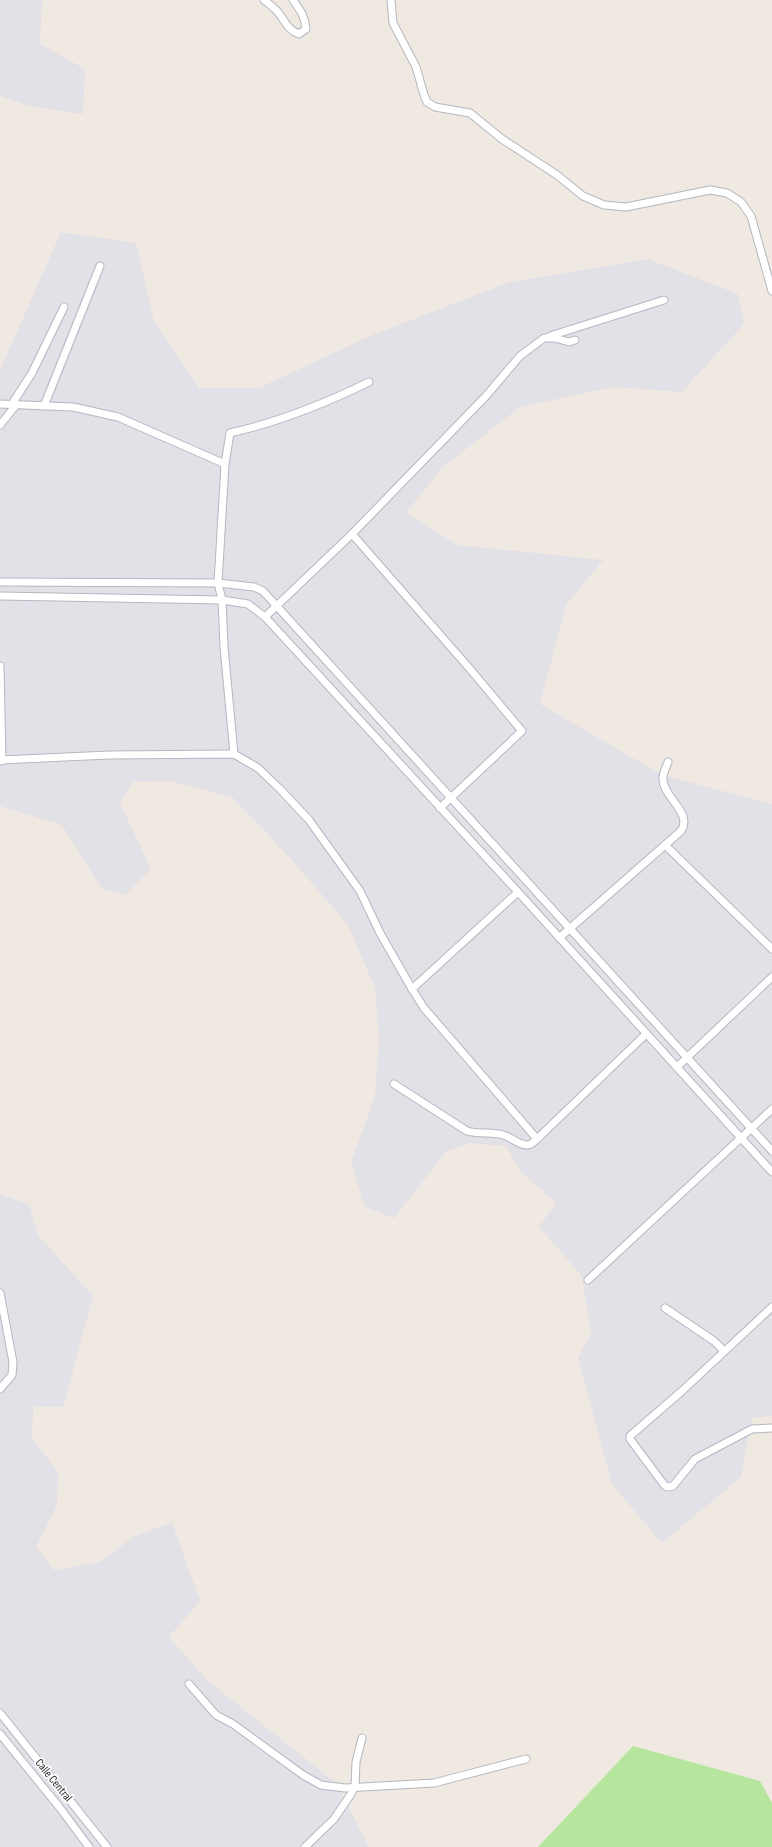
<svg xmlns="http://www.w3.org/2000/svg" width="772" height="1847" viewBox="0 0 772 1847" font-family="'Sofia Sans Condensed',sans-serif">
<rect width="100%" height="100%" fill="#efe9e1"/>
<g fill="#e3e1e8">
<path d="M0 0H42L40 44 85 69 83 114 29 106 0 96Z"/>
<path d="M61 232 136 243 154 321 199 388H259L370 336 510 282 648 259 738 294 744 324 682 392 613 387 520 407 442 468 406 513 458 545 603 560 566 605 540 704 662 775 772 804V1416L752 1418 741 1477 662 1543 612 1484 578 1358 591 1333 582 1276 539 1227 556 1203 521 1172 506 1146 468 1143 446 1152 394 1218 365 1207 351 1162 375 1096 379 1039 375 988 348 925 291 859 232 797 170 781 133 782 120 803 151 869 125 895 102 889 62 825 0 806V370Z"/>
<path d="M0 1194 29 1204 38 1235 93 1296 63 1407 34 1406 31 1436 58 1473 57 1505 36 1547 54 1570 100 1562 133 1537 172 1522 200 1601 169 1637 207 1680 336 1783 369 1847H0Z"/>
</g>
<path fill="#b6e59e" d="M633 1746 760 1781 772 1803V1847H538Z"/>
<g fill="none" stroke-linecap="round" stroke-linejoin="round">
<defs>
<g id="minor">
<path d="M264 0C268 3 273 7 277 11 285 20 286 29 299 34L306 29C305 16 300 10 293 0"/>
<path d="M391 0 393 23 416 67 424 95 427 102 435 107 470 113 502 139 557 175 583 196 604 205 626 207 710 190 727 193 741 202 751 216 772 291"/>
<path d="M550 336 664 300"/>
<path d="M0 404 73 407 118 417 225 464"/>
<path d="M12 404 32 373 64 307"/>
<path d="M44 406 100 266"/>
<path d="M0 425 16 405"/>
<path d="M352 534 470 669 522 731 440 808"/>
<path d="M0 582 218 583 254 587 263 591 772 1151"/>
<path d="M0 596 222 600 248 604 265 617 518 892 772 1172"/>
<path d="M265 617 352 534 486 396 520 356 544 338H555L569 342 575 340"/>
<path d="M0 666 2 761"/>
<path d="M234 754 224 647 222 600 218 583 225 464 230 433C279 422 324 404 369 382"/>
<path d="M0 760 109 755 234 754 258 768 280 789 309 820 360 891 380 933 412 989"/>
<path d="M665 845 772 949"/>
<path d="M518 892 412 989 424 1008 537 1139"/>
<path d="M559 938 681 831C693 813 664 798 663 780 662 774 666 768 668 762"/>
<path d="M677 1067 772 977"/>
<path d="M394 1084 467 1131C480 1135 493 1131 506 1136 512 1138 519 1145 526 1145 530 1146 534 1142 537 1139L646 1034"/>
<path d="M588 1280 772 1109"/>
<path d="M0 1293 13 1362 12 1375 0 1389"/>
<path d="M772 1307 682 1391 630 1436V1439L665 1486 669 1487 673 1486 695 1459 752 1429 772 1428"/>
<path d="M665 1308 714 1341 724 1351"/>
<path d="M189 1684 216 1715 233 1724 303 1775 321 1785 345 1788 434 1783 526 1759"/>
<path d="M0 1713 107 1847"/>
<path d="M0 1734 60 1808 89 1847"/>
<path d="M305 1847 334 1819 351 1794 355 1786 356 1762 362 1738"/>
</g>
</defs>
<use href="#minor" stroke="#b4b7c1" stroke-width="9"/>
<use href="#minor" stroke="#fff" stroke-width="7"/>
</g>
<g text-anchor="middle" stroke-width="3.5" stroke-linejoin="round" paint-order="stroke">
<g font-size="12" fill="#2e2e2e" stroke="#fff">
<text transform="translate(54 1780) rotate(51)" y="4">Calle Central</text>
</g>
</g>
</svg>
